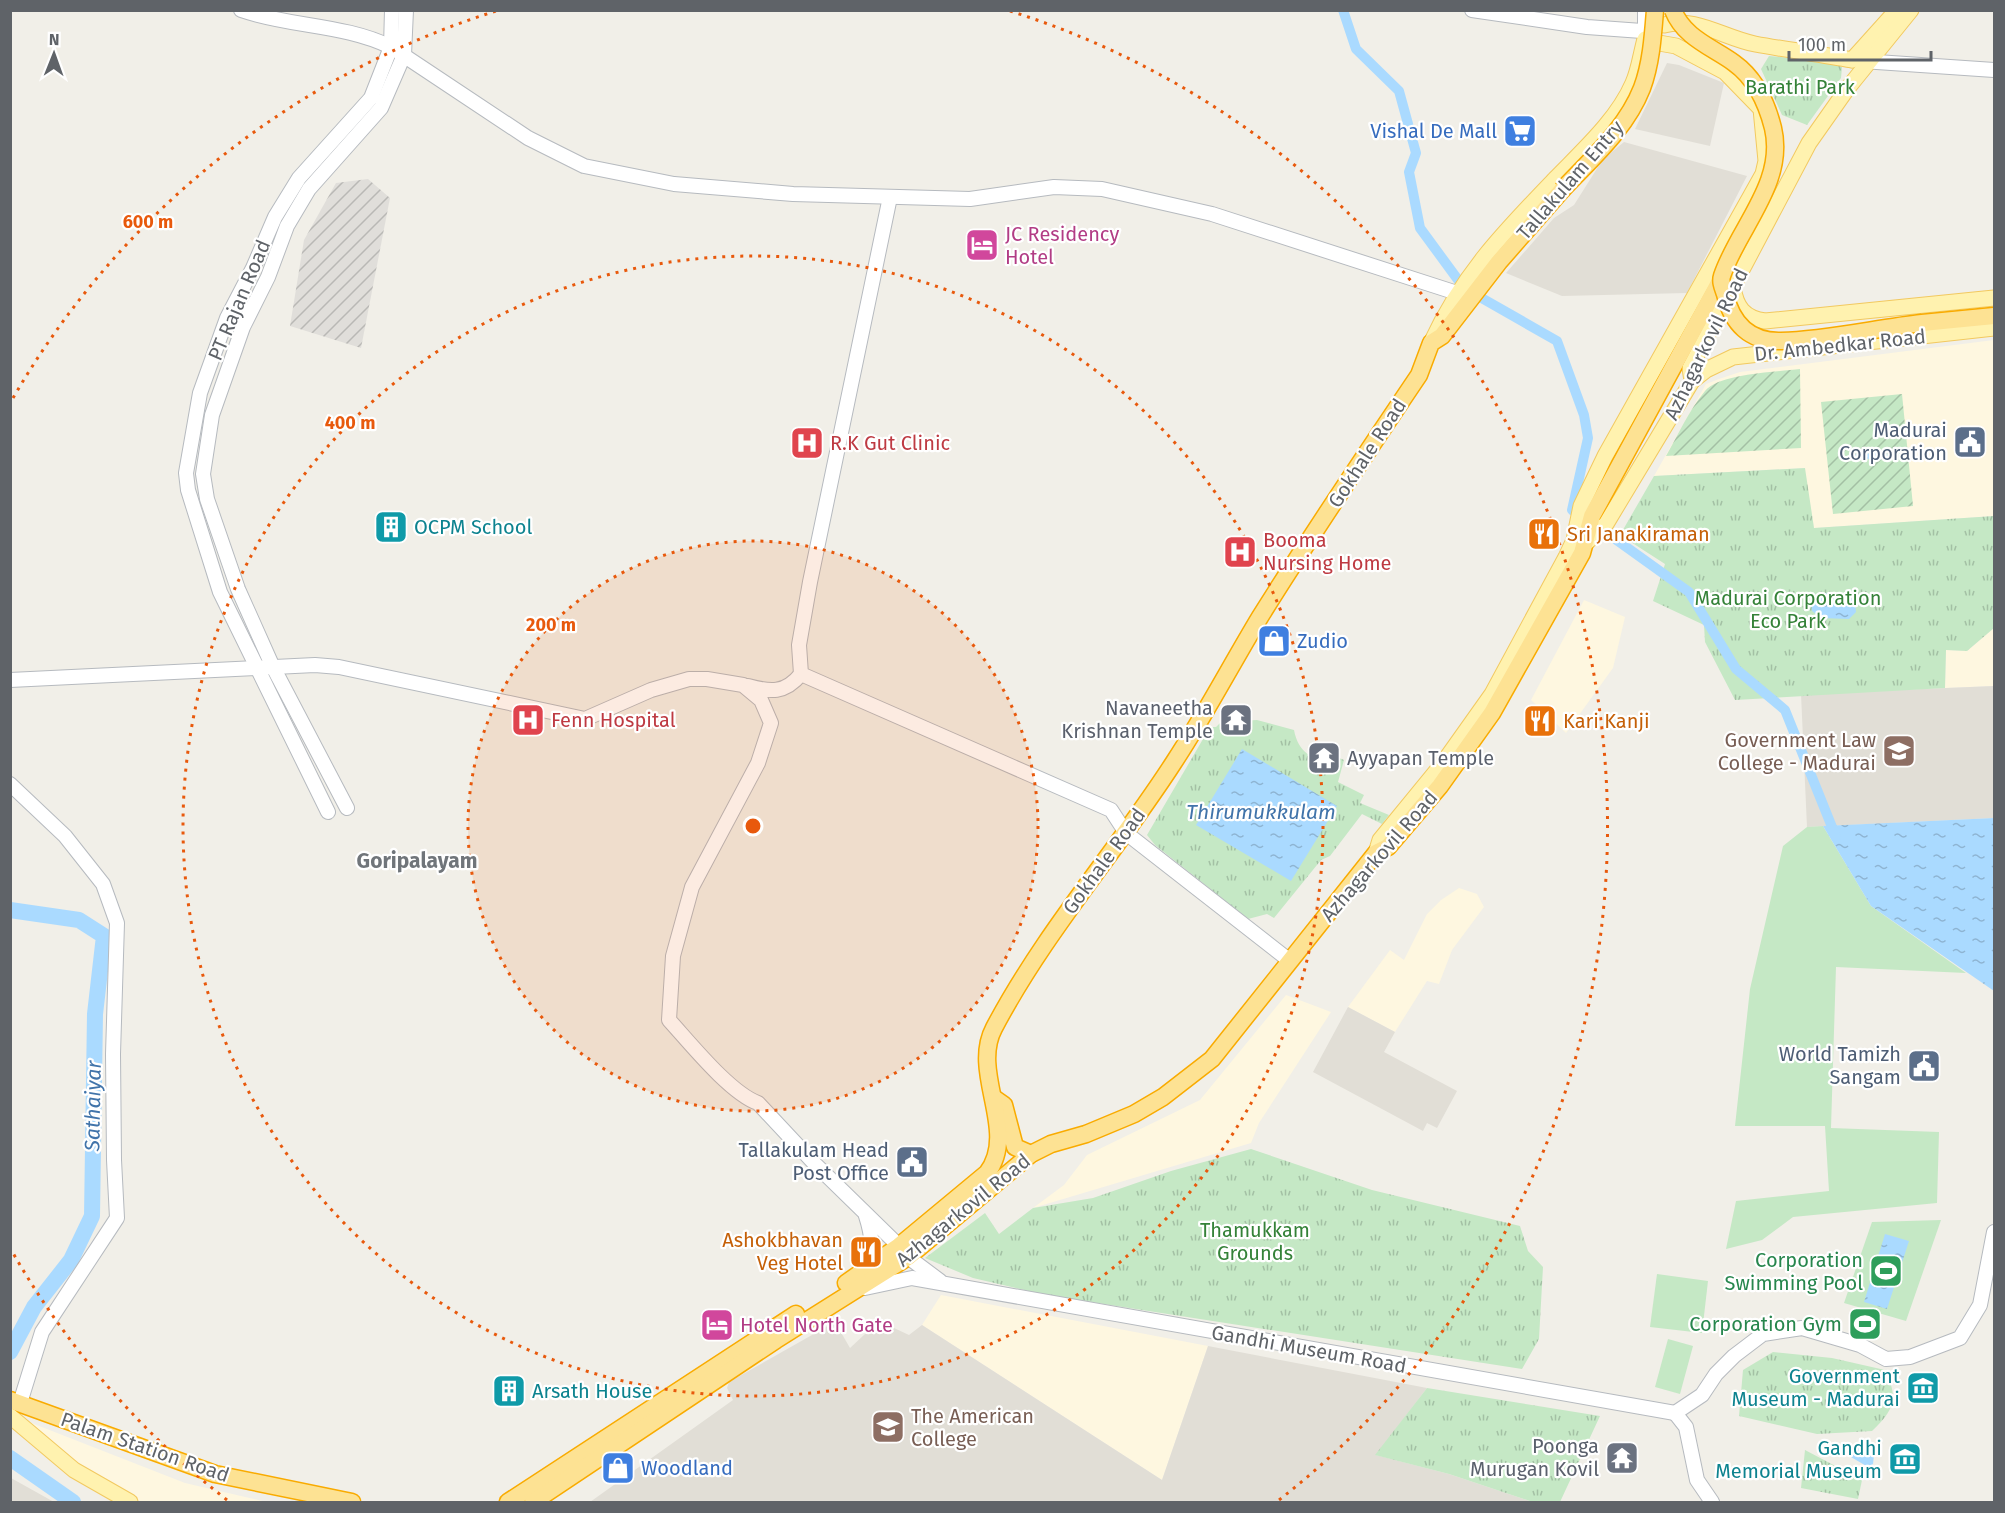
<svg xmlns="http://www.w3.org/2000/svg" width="2005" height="1513" viewBox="0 0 2005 1513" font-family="'Fira Sans',sans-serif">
<defs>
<pattern id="industrial-furrows" width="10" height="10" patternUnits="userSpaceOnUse" patternTransform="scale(1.5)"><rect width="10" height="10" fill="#e0deda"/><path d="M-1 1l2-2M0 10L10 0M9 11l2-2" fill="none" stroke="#b9b8b5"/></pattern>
<pattern id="park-tufts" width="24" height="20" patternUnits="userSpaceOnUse" patternTransform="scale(1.5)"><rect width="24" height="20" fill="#c5e8c5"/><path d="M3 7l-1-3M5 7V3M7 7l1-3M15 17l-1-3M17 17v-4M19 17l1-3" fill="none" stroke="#a3c0a4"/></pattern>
<pattern id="garden-furrows" width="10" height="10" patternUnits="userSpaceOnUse" patternTransform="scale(1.5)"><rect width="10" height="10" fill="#c5e8c5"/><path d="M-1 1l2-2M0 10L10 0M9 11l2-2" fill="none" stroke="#a3c0a4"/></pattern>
<pattern id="water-ripples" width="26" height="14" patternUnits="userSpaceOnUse" patternTransform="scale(1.5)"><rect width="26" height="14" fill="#aadaff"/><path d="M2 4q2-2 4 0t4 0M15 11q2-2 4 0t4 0" fill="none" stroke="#8eb4d2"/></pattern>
</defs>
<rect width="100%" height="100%" fill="#f1efe8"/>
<g fill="#fef7e0">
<path d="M1994 340V516L1814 528 1804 468 1654 476 1706 384 1719 379 1740 372Z"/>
<path d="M1584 600 1625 617 1613 668 1566 733 1531 700Z"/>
<path d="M1994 628V686L1945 688 1946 650 1967 651Z"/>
<path d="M1459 888 1477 894 1484 907 1452 950 1439 984 1427 981 1395 1032 1348 1007 1390 950 1404 960 1427 914 1441 900Z"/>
<path d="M1286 995 1331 1012 1259 1123 1251 1143 1033 1208 1064 1185 1087 1155 1200 1100Z"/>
<path d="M941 1295 1208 1346 1162 1480 922 1325Z"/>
<path d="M29 1422 185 1483 267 1502H136L49 1449Z"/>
</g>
<path fill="url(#industrial-furrows)" d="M368 179 390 198 361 348 290 326 304 240 336 183Z"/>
<g fill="#e1ded6">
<path d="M1667 63 1679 65 1724 83 1710 146 1635 129Z"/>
<path d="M1624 142 1747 176 1687 293 1562 296 1506 273 1554 218 1574 205 1603 159Z"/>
<path d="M1994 686V818L1807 827 1801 694Z"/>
<path d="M1348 1007 1395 1032 1384 1052 1457 1091 1437 1128 1427 1123 1423 1131 1313 1072Z"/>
<path d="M879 1321 909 1335 922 1325 1162 1480 1208 1346 1427 1388 1376 1455 1449 1474 1533 1502H590L733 1400 727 1388 729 1382 835 1322 850 1348Z"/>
<path d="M10 1478H11L54 1502H11Z"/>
</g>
<g fill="#c5e8c5">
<path d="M1823 826 1871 906 1966 973 1836 967 1831 1128 1939 1132 1937 1203 1793 1217 1762 1240 1726 1249 1736 1201 1829 1191 1825 1126H1735L1750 989 1783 846 1807 827Z"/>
<path d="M1941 1220 1906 1321 1844 1303 1872 1222Z"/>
<path d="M1657 1274 1708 1281 1702 1333 1650 1327Z"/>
<path d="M1668 1339 1693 1346 1680 1394 1655 1387Z"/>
</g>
<g fill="url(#park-tufts)">
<path d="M1769 56 1832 62 1842 67 1841 78 1807 125 1782 115 1761 69Z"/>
<path d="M1805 468 1814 528 1994 516V628L1967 651 1946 650 1945 688 1735 700 1705 642 1704 625 1653 601 1665 564 1620 535 1654 476Z"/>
<path d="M1257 720 1294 730C1298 752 1312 760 1332 762L1337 757 1344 760 1338 782 1364 795 1360 803 1389 815 1382 824 1362 814 1330 856 1321 860 1274 918 1267 914 1248 919 1155 845 1147 835 1210 727H1216L1221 722Z"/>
<path d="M1251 1149 1372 1190 1520 1226 1528 1251 1543 1267 1539 1339 1522 1369 1046 1295 973 1278 925 1258 985 1213 999 1234 1033 1208 1093 1198 1171 1171Z"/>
<path d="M1773 1352 1832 1358 1885 1370C1899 1399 1894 1410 1872 1431L1817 1434 1739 1416 1743 1370Z"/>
<path d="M1427 1388 1600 1416 1560 1502H1533L1449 1474 1375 1455Z"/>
<path d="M1805 1450 1862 1480 1858 1499 1801 1488Z"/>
</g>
<g fill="url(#garden-furrows)">
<path d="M1800 369 1801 448 1666 456C1678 435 1689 410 1705 391 1720 373 1777 372 1800 369Z"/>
<path d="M1902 394 1913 506 1833 514 1821 402Z"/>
</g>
<g fill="url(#water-ripples)">
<path d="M1885 452 1888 456 1886 459H1848L1847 456 1851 455Z"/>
<path d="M1821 593 1848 595 1855 602 1856 612 1849 619 1821 618 1812 611 1811 602Z"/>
<path d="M1242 749 1337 806 1291 881 1196 825Z"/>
<path d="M1994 818V991L1871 906 1823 826Z"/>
<path d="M1885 1234 1909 1241 1887 1309 1864 1302Z"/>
<path d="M1871 1444 1875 1446 1873 1464 1868 1467 1839 1450Z"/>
</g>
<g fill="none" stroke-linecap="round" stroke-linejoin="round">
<g stroke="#aadaff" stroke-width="10">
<path d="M1343 10 1356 49 1399 91 1416 153 1409 172 1420 228 1464 288 1557 341 1584 415 1588 438 1572 510 1584 518"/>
<path d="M1597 526 1689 592 1736 669 1785 710 1836 837"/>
</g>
<g stroke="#aadaff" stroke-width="16">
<path d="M10 910 79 920 104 936 95 1014 92 1216 71 1260 34 1307 10 1352"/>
<path d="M10 1458 73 1502"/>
</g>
<defs>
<g id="secondary">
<path d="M241 10C290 27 344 24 391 47L528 138 584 166 674 184 793 194 970 199 1054 187 1102 189 1212 214 1457 293"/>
<path d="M1472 10 1587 27 1642 31"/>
<path d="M1645 10V24"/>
<path d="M1862 61 1994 70"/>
<path d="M890 197 810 582 799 645 801 674 1111 810 1126 833 1290 961"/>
<path d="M10 680 315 665 339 667 585 719 651 690 689 679H707L743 685 761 700 771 723 758 763 692 887 673 956 669 1020C690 1043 730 1093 758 1103L815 1164 899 1246"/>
<path d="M748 686C770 692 785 694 801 674"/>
<path d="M10 784 65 836 103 884 117 923 113 1054 114 1160 117 1218 42 1332 20 1403"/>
<path d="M347 808 272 665 238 589 207 499 203 474 212 415 243 327 268 277 287 226 309 189 381 108 404 55 406 10"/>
<path d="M328 812 220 592 188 490 186 473 200 393 227 318 253 268 275 217 299 178 371 98 391 47 392 10"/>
<path d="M908 1257 940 1281"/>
<path d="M860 1271C875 1253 873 1238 866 1216"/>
<path d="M865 1288 912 1278 1675 1413"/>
<path d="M1675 1413 1702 1395 1716 1374 1734 1356 1763 1334 1802 1328 1860 1345 1886 1359 1910 1357 1960 1338 1980 1305 1994 1232"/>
<path d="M1675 1413 1686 1427 1697 1480 1712 1502"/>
</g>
<g id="primary">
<path d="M1664 25C1695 16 1724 38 1755 44 1787 50 1820 54 1852 60"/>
<path d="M1852 60 1897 10"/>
<path d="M1733 287C1736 307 1744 318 1765 321L1994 298"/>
<path d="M1431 343C1463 274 1503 233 1555 179 1582 151 1617 120 1633 83 1639 70 1641 53 1645 39"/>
<path d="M1692 381 1706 370 1733 357 1994 328"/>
<path d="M1587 542 1606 524 1692 381 1690 368 1809 143 1847 89 1911 10"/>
<path d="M1376 853 1380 840 1443 763 1492 694 1566 557 1574 540 1581 506 1605 456 1763 174 1766 161 1761 109 1725 72 1676 46 1659 43"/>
<path d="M10 1416 74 1470 130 1502"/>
</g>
<g id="highway">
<path d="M1922 323 1994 316"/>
<path d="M994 1098 1004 1105 1015 1147 1031 1154"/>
<path d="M846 1283 899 1246 987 1173C1019 1131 970 1073 994 1028 1044 933 1116 852 1174 762 1205 715 1231 665 1260 617 1311 535 1365 455 1419 375L1431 343 1442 336 1499 262 1562 190"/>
<path d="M10 1400 215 1474 352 1502"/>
<path d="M508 1502 796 1314"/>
<path d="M533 1502 776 1340 908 1257 1031 1154 1051 1144 1086 1134 1134 1114 1163 1097 1212 1059 1376 853 1388 847 1440 786 1492 713 1582 553 1592 516 1721 279"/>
</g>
</defs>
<use href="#secondary" stroke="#b6babf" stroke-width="16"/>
<use href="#primary" stroke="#f2c960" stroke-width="17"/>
<use href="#highway" stroke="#f9ab00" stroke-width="19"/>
<use href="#secondary" stroke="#fff" stroke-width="14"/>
<use href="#primary" stroke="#fff2af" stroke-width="15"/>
<use href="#highway" stroke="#fde293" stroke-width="16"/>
<defs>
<g id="highway-bridge">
<path d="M1673 10C1684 38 1712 47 1734 63 1755 78 1767 104 1773 128 1786 183 1738 228 1722 276 1720 282 1723 288 1725 294 1732 324 1750 342 1781 341 1826 340 1877 328 1922 323"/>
<path d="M1562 190C1591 159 1626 129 1642 88 1651 64 1653 36 1655 10"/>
</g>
</defs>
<use href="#highway-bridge" stroke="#f9ab00" stroke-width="19" stroke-linecap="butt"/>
<use href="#highway-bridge" stroke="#fde293" stroke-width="16"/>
</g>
<circle cx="753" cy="826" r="285" fill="#e8590c" fill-opacity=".12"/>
<g fill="none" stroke="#e8590c" stroke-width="3" stroke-dasharray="3 6">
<circle cx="753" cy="826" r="285"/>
<circle cx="753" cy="826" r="570"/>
<path d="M227 1500A855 855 0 0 1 13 1253M13 398A855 855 0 0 1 496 11M1010 11A855 855 0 0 1 1279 1500"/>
</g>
<defs>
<symbol id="supermarket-square" viewBox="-11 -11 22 22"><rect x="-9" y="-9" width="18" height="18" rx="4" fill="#3f7fe0" stroke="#fff"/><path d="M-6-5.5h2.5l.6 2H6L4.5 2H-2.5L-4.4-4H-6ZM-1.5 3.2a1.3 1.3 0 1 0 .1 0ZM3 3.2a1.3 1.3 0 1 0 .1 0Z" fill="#fff"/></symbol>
<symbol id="hotel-square" viewBox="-11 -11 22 22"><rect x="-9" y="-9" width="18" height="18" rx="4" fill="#d1479c" stroke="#fff"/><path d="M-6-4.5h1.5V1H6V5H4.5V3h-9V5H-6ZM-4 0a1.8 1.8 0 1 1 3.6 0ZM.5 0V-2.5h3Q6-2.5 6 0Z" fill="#fff"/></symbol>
<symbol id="civic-square" viewBox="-11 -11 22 22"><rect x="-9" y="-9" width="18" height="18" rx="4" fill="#5c6f8a" stroke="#fff"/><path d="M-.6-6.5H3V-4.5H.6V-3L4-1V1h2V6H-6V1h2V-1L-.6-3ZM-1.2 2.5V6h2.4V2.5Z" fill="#fff"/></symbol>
<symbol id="hospital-square" viewBox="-11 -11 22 22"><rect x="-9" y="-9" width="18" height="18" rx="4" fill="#e0444e" stroke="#fff"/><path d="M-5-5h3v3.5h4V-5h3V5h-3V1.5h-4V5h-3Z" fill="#fff"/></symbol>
<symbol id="building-square" viewBox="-11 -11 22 22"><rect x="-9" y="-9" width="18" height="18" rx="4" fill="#0f9aa8" stroke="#fff"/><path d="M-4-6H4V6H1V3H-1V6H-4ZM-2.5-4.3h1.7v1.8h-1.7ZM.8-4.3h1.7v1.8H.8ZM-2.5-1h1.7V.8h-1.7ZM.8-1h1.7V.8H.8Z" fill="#fff"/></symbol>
<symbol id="restaurant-square" viewBox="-11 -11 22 22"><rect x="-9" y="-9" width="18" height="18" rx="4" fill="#e8710a" stroke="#fff"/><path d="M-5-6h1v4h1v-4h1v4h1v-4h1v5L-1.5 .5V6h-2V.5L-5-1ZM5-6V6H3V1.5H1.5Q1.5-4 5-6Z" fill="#fff"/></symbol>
<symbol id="shop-square" viewBox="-11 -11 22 22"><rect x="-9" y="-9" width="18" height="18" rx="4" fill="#3f7fe0" stroke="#fff"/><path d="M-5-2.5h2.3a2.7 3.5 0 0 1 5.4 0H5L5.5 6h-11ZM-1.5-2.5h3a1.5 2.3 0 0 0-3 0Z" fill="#fff"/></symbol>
<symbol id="temple-square" viewBox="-11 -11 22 22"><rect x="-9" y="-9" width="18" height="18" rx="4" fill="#6b7280" stroke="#fff"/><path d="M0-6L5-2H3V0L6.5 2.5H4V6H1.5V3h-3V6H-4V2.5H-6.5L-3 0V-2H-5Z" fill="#fff"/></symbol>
<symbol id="university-square" viewBox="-11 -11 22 22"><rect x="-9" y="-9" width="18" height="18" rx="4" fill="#8d6e63" stroke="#fff"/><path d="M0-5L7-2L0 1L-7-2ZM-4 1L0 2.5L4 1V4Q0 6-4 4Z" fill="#fff"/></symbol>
<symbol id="stadium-square" viewBox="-11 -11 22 22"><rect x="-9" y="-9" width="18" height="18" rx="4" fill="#2e9e5b" stroke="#fff"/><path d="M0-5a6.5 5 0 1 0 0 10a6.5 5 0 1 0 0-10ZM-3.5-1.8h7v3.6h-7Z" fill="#fff"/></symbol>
<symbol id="museum-square" viewBox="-11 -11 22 22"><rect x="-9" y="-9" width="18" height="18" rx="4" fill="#0f9aa8" stroke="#fff"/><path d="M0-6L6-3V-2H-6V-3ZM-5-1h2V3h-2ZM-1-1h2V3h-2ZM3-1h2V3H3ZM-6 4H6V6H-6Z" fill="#fff"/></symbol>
</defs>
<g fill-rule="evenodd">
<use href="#supermarket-square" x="1501" y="112" width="38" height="38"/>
<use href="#hotel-square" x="963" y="226" width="38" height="38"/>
<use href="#civic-square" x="1951" y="423" width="38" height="38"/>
<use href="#hospital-square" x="788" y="424" width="38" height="38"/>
<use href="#building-square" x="372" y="508" width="38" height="38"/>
<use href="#restaurant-square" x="1525" y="515" width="38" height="38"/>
<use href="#hospital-square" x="1221" y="533" width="38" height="38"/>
<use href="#shop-square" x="1255" y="622" width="38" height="38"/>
<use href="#hospital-square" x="509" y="701" width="38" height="38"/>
<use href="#temple-square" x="1217" y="701" width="38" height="38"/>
<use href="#restaurant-square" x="1521" y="702" width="38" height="38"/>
<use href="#university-square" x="1880" y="732" width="38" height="38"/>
<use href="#temple-square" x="1305" y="739" width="38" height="38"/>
<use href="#civic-square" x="1905" y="1047" width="38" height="38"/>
<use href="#civic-square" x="893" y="1143" width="38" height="38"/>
<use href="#restaurant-square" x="847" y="1233" width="38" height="38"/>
<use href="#stadium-square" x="1867" y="1252" width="38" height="38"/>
<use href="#stadium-square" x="1846" y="1305" width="38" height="38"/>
<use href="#hotel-square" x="698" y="1306" width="38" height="38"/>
<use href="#museum-square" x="1904" y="1369" width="38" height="38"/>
<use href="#building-square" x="490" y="1372" width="38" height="38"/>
<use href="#university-square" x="869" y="1408" width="38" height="38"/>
<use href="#temple-square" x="1603" y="1439" width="38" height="38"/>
<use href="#museum-square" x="1886" y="1440" width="38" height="38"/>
<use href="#shop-square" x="599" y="1449" width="38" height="38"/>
</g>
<g text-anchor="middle" stroke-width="4.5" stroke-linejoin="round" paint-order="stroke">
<g font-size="20" fill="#348238" stroke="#fff">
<text x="1800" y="94">Barathi Park</text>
<text x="1788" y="605">Madurai Corporation<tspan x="1788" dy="23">Eco Park</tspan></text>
<text x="1255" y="1237">Thamukkam<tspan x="1255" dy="23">Grounds</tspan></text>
</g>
<g font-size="20" fill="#366cbe" stroke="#fff" text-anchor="start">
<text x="1497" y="138" text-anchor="end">Vishal De Mall</text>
<text x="1297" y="648">Zudio</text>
<text x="641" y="1475">Woodland</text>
</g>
<g font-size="20" fill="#5f6368" stroke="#fff">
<text transform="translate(1570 180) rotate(-49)" y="7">Tallakulam Entry</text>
<text transform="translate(239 300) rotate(-67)" y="7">PT Rajan Road</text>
<text transform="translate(1706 344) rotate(-64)" y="7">Azhagarkovil Road</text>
<text transform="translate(1840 345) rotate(-6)" y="7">Dr. Ambedkar Road</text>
<text transform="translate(1367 453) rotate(-57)" y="7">Gokhale Road</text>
<text transform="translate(1379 856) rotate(-49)" y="7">Azhagarkovil Road</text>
<text transform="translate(1104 861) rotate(-54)" y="7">Gokhale Road</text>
<text transform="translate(963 1210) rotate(-39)" y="7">Azhagarkovil Road</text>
<text transform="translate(1309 1349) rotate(10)" y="7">Gandhi Museum Road</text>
<text transform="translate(145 1447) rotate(19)" y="7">Palam Station Road</text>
</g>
<g font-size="20" fill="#b23c85" stroke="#fff" text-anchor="start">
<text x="1005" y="241">JC Residency<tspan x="1005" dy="23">Hotel</tspan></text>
<text x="740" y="1332">Hotel North Gate</text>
</g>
<g font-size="20" fill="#4e5e75" stroke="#fff" text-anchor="end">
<text x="1947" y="437">Madurai<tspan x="1947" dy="23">Corporation</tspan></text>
<text x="1901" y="1061">World Tamizh<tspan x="1901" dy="23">Sangam</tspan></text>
<text x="889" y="1157">Tallakulam Head<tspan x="889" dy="23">Post Office</tspan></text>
</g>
<g font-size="20" fill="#be3a42" stroke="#fff" text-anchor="start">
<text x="830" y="450">R.K Gut Clinic</text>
<text x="1263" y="547">Booma<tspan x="1263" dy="23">Nursing Home</tspan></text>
<text x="551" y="727">Fenn Hospital</text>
</g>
<g font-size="20" fill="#0d838f" stroke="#fff" text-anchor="start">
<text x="414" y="534">OCPM School</text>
<text x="1900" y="1383" text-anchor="end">Government<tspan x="1900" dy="23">Museum - Madurai</tspan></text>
<text x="532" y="1398">Arsath House</text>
<text x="1882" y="1455" text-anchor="end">Gandhi<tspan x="1882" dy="23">Memorial Museum</tspan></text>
</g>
<g font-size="20" fill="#c56008" stroke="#fff" text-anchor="start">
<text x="1567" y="541">Sri Janakiraman</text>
<text x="1563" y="728">Kari Kanji</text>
<text x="843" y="1247" text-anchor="end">Ashokbhavan<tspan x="843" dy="23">Veg Hotel</tspan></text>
</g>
<g font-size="20" fill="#5b616d" stroke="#fff" text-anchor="end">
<text x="1213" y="715">Navaneetha<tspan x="1213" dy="23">Krishnan Temple</tspan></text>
<text x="1347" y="765" text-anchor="start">Ayyapan Temple</text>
<text x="1599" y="1453">Poonga<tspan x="1599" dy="23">Murugan Kovil</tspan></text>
</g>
<g font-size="20" fill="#785e54" stroke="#fff" text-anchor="end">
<text x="1876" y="747">Government Law<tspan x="1876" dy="23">College - Madurai</tspan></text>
<text x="911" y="1423" text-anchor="start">The American<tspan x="911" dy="23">College</tspan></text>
</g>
<g font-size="20" fill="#27864d" stroke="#fff" text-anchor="end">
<text x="1863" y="1267">Corporation<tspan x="1863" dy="23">Swimming Pool</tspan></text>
<text x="1842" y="1331">Corporation Gym</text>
</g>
<g font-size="21" font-style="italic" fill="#4174aa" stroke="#fff">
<text x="1261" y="819">Thirumukkulam</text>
<text transform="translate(93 1106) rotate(-89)" y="7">Sathaiyar</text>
</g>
<g font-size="21" font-weight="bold" fill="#70757a" stroke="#fff">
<text x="417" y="868">Goripalayam</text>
</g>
</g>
<circle cx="753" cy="826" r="9" fill="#e8590c" stroke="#fff" stroke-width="3"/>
<g font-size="18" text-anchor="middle" font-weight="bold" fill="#e8590c" stroke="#fff" stroke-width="4.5" stroke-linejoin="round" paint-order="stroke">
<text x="148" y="228">600 m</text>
<text x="350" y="429">400 m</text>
<text x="551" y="631">200 m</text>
</g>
<rect width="2005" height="1513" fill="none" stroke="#5f6368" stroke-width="24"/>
<g transform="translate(54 54) rotate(1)" stroke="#ffffff" stroke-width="4.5" paint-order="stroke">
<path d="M0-4.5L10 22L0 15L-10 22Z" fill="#5f6368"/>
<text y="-9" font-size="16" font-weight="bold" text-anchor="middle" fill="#5f6368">N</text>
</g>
<path d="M1789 51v9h142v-9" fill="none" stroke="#5f6368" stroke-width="3"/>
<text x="1798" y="51" font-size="18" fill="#5f6368" stroke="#ffffff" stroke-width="4.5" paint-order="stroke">100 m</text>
</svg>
